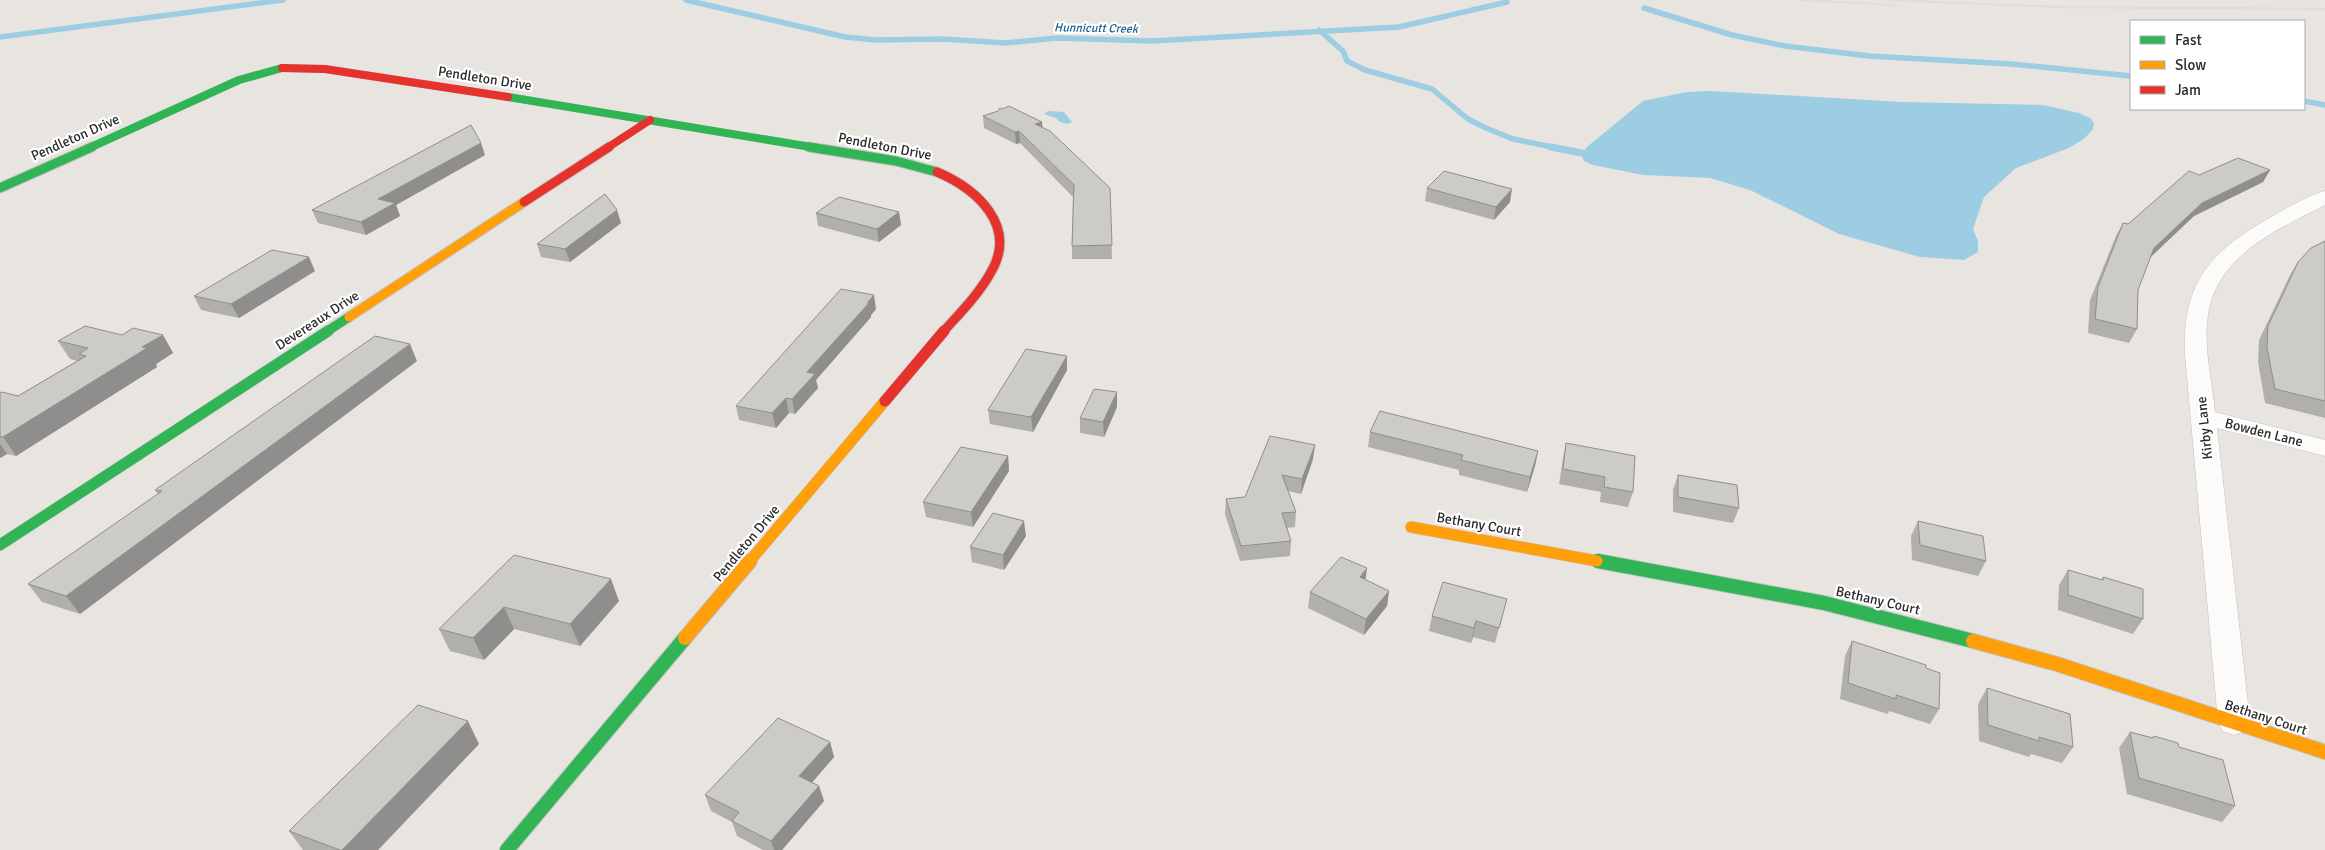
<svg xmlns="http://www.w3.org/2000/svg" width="2325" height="850" viewBox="0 0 2325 850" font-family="Signika,sans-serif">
<rect width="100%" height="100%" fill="#e8e5e1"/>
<g fill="#9ccde2">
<path d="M1711 91 1902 102 2043 105 2079 113 2090 118 2094 123 2093 129 2085 138 2069 148 2016 168 1984 197 1973 229 1978 241V252L1964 260 1920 257 1839 234 1750 190 1710 178 1643 175 1593 165 1584 161 1581 154 1588 146 1643 101 1687 92Z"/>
<path d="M1048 111 1064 112 1072 122 1067 124 1060 122 1056 118 1044 114Z"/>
</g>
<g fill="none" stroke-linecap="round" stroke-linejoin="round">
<g stroke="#9ccde2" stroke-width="5.5">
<path d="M686 0 845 37 876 40 943 39 1005 43 1057 38 1152 41 1399 27 1507 2"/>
<path d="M1644 8 1732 35 1785 46 1869 56 2011 64 2131 76"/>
<path d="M1319 30 1343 51 1347 61 1365 70 1432 89 1468 119 1486 128 1513 139 1557 148"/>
<path d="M0 37 283 0"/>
<path d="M2304 101 2325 105"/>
</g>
<path stroke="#9ccde2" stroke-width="7" d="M1551 147 1582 153"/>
<defs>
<path id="street" d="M2325 191V205C2279 229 2221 253 2209 309 2202 342 2212 380 2215 412L2325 440V456L2217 428 2250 722 2245 731 2234 735 2223 731 2218 722 2185 354C2182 281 2212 250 2273 216 2289 207 2307 196 2325 191Z"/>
<g id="fast-far3">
<path d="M508 97 817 148"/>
<path d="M89 148 239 80 282 68"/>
</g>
<g id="fast-far2">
<path d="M809 147 896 161 937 172"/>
<path d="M0 188 92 147"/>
<path d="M326 332 349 317"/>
</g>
<g id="fast-far1">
<path d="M0 545 328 331"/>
<path d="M1597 561 1605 562"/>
</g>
<g id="fast">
<path d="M1598 561 1824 603 1973 641"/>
<path d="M507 850 685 638"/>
</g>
<path id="slow-far2" d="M349 317 524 202"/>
<g id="slow-far1">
<path d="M1411 527 1597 561"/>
<path d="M749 562 885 401"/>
</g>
<g id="slow">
<path d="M685 638 750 561"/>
<path d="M1973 641 2057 664 2325 752"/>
</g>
<g id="jam-far2">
<path d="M282 68 325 69 508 97"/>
<path d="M607 148 650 120"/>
</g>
<g id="jam-far1">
<path d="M937 172C977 189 1018 226 991 272 979 294 960 313 943 332"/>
<path d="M524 202 609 147"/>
</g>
<path id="jam" d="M885 401 944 331"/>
</defs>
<use href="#street" stroke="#c2c1c0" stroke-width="1"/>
<use href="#fast-far3" stroke="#c2c1c0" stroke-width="8"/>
<use href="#fast-far2" stroke="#c2c1c0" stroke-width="11"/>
<use href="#fast-far1" stroke="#c2c1c0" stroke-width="12"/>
<use href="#fast" stroke="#c2c1c0" stroke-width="16"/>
<use href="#slow-far2" stroke="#c2c1c0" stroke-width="11"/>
<use href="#slow-far1" stroke="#c2c1c0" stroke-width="12"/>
<use href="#slow" stroke="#c2c1c0" stroke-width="16"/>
<use href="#jam-far2" stroke="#c2c1c0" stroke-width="8"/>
<use href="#jam-far1" stroke="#c2c1c0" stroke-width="11"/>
<use href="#jam" stroke="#c2c1c0" stroke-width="12"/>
<use href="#street" fill="#fcfbfa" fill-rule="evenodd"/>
<use href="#fast-far3" stroke="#30b455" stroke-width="8"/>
<use href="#fast-far2" stroke="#30b455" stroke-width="9"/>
<use href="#fast-far1" stroke="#30b455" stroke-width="11"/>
<use href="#fast" stroke="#30b455" stroke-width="14"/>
<use href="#slow-far2" stroke="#ff9f0a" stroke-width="9"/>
<use href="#slow-far1" stroke="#ff9f0a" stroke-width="11"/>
<use href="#slow" stroke="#ff9f0a" stroke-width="14"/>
<use href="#jam-far2" stroke="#e5322d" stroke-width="8"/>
<use href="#jam-far1" stroke="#e5322d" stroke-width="9"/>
<use href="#jam" stroke="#e5322d" stroke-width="11"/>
<g stroke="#ddddde" stroke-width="2.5">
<path d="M1801 0 1895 5"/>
<path d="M1889 0 2061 7 2325 9"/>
</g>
</g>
<g fill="#b0afac">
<path d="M983 116 1042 122V128L1110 188 1112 259H1072V246L1073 197 1020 143 1016 144 984 128Z"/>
<path d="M485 155 396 205 400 216 366 235 318 223 312 210Z"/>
<path d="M2270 170 2263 182 2194 216 2150 258 2138 290 2137 329 2129 343 2088 333 2090 300 2116 236 2123 223 2128 224 2199 175Z"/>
<path d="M1427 188 1510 202 1494 220 1425 201Z"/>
<path d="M899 212 901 225 879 242 818 226 816 213Z"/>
<path d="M621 223 570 262 541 257 537 244Z"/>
<path d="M2325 241V418L2265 403 2258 362 2259 340 2290 275 2298 262Z"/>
<path d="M315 271 239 318 201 310 194 296Z"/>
<path d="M876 309 871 315V317L816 380 818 388 795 414 789 413 776 428 739 420 736 406Z"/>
<path d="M163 335 173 353 156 364 157 367 16 456 7 454 0 458V393L18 396 77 361 70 359 58 341Z"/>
<path d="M1067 356V370L1033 432 990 424 988 410Z"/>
<path d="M417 361 80 614 42 602 28 584 158 494 155 490Z"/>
<path d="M1117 407 1104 437 1080 433V418Z"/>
<path d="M1370 432 1538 451 1535 466 1527 492 1459 475V470L1368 447Z"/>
<path d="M1270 436 1313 459 1301 494 1288 491 1296 512 1295 527 1287 528 1291 541 1290 556 1240 561 1225 514 1226 499 1245 497Z"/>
<path d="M1566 443 1633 492 1628 507 1600 502 1601 492 1559 484 1563 458Z"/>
<path d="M1008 456 1009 471 973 527 926 517 923 502Z"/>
<path d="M1678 475 1739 508 1733 523 1673 512V490Z"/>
<path d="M1918 521 1986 561 1978 576 1912 560 1911 536Z"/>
<path d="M1026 536 1004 570 972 562 970 547Z"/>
<path d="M514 555 619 601 580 646 514 629 484 660 450 651 439 629Z"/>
<path d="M2068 570 2101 580 2103 577 2143 619 2133 634 2058 610 2059 585Z"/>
<path d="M1365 580 1389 591 1387 606 1364 635 1308 608 1310 592Z"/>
<path d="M1507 599 1495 643 1473 637 1471 643 1429 631 1432 616Z"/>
<path d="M1852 641 1926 668 1939 709 1930 724 1889 711 1888 714 1840 699 1845 656Z"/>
<path d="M1987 688 2073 747 2062 763 2031 754 2029 757 1979 741 1978 704Z"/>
<path d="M2130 732 2152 738 2154 736 2179 747 2235 806 2222 822 2127 794 2119 748Z"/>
<path d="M830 742 834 757 812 782 819 786 824 801 782 850H763L737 836 732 822 711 811 705 795Z"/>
<path d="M479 744 378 850H303L289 831Z"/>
</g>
<g fill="#908e8c">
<path d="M1042 122 1043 134 1035 124Z"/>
<path d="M1019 131 1020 143 1016 144 1015 132Z"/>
<path d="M481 143 485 155 396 205 400 216 366 235 361 222 378 199Z"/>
<path d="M2270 170 2263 182 2194 216 2146 261 2154 248 2202 203Z"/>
<path d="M1512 189 1510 202 1494 220 1496 207Z"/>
<path d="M617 210 621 223 570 262 565 249Z"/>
<path d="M899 212 901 225 879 242 877 229Z"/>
<path d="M309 257 315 271 239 318 231 304Z"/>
<path d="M874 295 876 309 871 315V317L816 380 818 388 795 414 792 399 807 372Z"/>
<path d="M163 335 173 353 156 364 157 367 16 456 3 437 142 347Z"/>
<path d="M410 344 417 361 80 614 66 596Z"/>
<path d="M1067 356V370L1033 432 1031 417Z"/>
<path d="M1117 392V407L1104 437 1103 422Z"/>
<path d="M786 398 789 413 776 428 772 413Z"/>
<path d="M0 444 7 454 0 458Z"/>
<path d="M1315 445 1313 459 1301 494 1302 479Z"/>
<path d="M1538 451 1535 466 1527 492 1530 477Z"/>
<path d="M1008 456 1009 471 973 527 971 512Z"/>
<path d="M1024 521 1026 536 1004 570 1003 555Z"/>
<path d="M1367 568 1365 584 1360 577Z"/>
<path d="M611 579 619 601 580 646 570 624Z"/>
<path d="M1389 591 1387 606 1364 635 1366 619Z"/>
<path d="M504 607 514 629 484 660 473 638Z"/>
<path d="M1476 621 1473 637 1471 643 1474 628Z"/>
<path d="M468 721 479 744 378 850H342Z"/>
<path d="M830 742 834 757 804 792 799 776Z"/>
<path d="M819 786 824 801 782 850H774L771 841Z"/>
</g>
<g fill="#cdcbc8" stroke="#908e8c">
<path d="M1009 106 1042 122 1035 124 1050 131 1110 188 1112 245 1072 246 1074 185 1019 131 1015 132 983 116 998 111 1000 108 1002 109Z"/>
<path d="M471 125 481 143 378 199 395 203 361 222 312 210Z"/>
<path d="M2238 158 2270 170 2202 203 2154 248 2138 290 2137 329 2095 319 2098 287 2123 223 2128 224 2189 171 2199 175Z"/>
<path d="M1444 171 1512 189 1496 207 1427 188Z"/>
<path d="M605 194 617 210 565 249 537 244Z"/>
<path d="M839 197 899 212 877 229 816 213Z"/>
<path d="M2325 241V401L2275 389 2267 348 2268 326 2298 262 2311 248Z"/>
<path d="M272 250 309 257 231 304 194 296Z"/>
<path d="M841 289 874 295 867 303H869L807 372 815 374 792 399 786 398 772 413 736 406Z"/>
<path d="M85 326 122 335 133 328 163 335 142 347 147 348 3 437H0V393L2 392 18 396 86 356 79 354 88 348 58 341Z"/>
<path d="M375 336 410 344 66 596 28 584 162 491 155 490Z"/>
<path d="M1026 349 1067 356 1031 417 988 410Z"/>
<path d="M1094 389 1117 392 1103 422 1080 418Z"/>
<path d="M1380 411 1538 451 1530 477 1461 460 1463 455 1370 432Z"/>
<path d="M1270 436 1315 445 1302 479 1282 475 1296 512 1282 513 1291 541 1241 546 1226 499 1245 497Z"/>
<path d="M1566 443 1635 456 1633 492 1604 487 1605 477 1563 469Z"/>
<path d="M961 447 1008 456 971 512 923 502Z"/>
<path d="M1678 475 1737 485 1739 508 1678 497Z"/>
<path d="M993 513 1024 521 1003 555 970 547Z"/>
<path d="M1918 521 1983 536 1986 561 1920 545Z"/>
<path d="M514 555 611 579 570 624 504 607 473 638 439 629Z"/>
<path d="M1341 557 1367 568 1360 577 1389 591 1366 619 1310 592Z"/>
<path d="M2068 570 2103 580V577L2143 589V619L2068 595Z"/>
<path d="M1443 582 1507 599 1499 628 1476 621 1474 628 1432 616Z"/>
<path d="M1852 641 1926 665V668L1940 673 1939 709 1896 695V699L1848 683Z"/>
<path d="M1987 688 2070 714 2073 747 2039 737V741L1988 725Z"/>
<path d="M418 705 468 721 342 850H340L289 831Z"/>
<path d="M778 718 830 742 799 776 819 786 771 841 732 821 739 812 705 795Z"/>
<path d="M2130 732 2153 738 2154 736 2178 743 2179 747 2223 760 2235 806 2139 778Z"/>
</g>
<g text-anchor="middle" stroke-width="4.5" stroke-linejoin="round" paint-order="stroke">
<g font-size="12" font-style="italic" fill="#1c628d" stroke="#fff">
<text transform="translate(1096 28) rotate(1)" y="4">Hunnicutt Creek</text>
</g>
<g font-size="14" fill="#2a2a2a" stroke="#fff">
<text transform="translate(485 78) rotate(9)" y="5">Pendleton Drive</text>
<text transform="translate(75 137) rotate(-24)" y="5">Pendleton Drive</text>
<text transform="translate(885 146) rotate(11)" y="5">Pendleton Drive</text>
<text transform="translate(317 320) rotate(-33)" y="5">Devereaux Drive</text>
<text transform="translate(2204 428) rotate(-96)" y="5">Kirby Lane</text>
<text transform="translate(2264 432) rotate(14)" y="5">Bowden Lane</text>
<text transform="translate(1479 524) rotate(10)" y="5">Bethany Court</text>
<text transform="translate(746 543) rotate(-50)" y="5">Pendleton Drive</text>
<text transform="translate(1878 600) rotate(13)" y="5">Bethany Court</text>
<text transform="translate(2266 717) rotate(18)" y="5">Bethany Court</text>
</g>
</g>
<rect x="2130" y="20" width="175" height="90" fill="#ffffff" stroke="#aaaaaa"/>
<rect x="2140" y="36" width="25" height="8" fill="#30b455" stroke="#aaaaaa"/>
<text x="2175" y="45" font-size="15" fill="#2a2a2a">Fast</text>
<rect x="2140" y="61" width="25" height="8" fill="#ff9f0a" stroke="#aaaaaa"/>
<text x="2175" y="70" font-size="15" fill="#2a2a2a">Slow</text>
<rect x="2140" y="86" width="25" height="8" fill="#e5322d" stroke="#aaaaaa"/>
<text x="2175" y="95" font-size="15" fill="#2a2a2a">Jam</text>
</svg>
